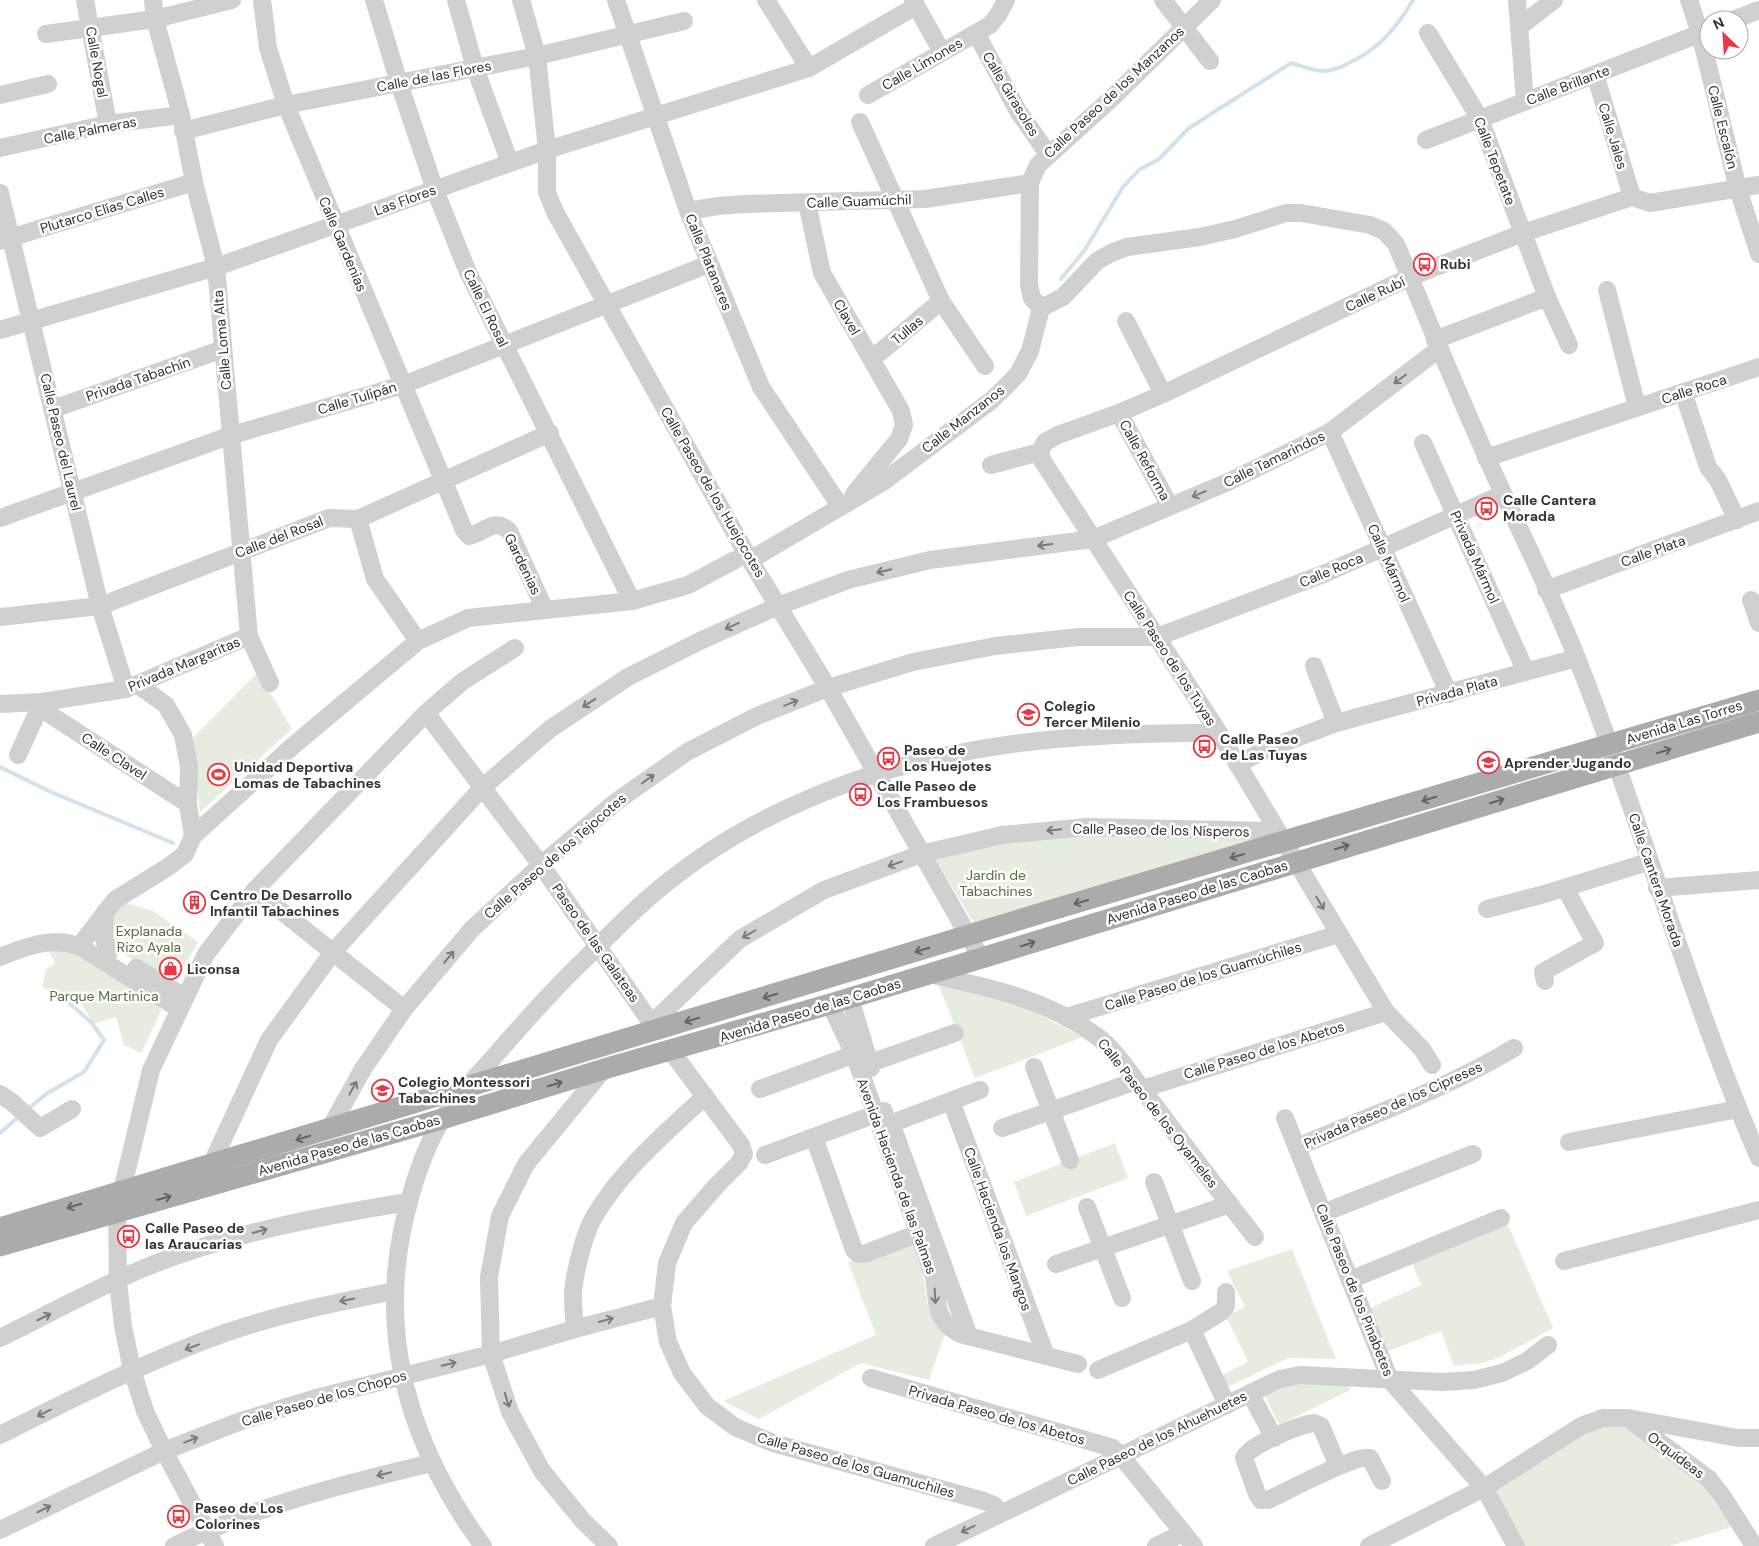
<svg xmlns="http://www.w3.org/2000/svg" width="1759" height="1546" viewBox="0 0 1759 1546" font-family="'DM Sans',sans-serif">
<rect width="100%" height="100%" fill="#fff"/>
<g fill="#e6ecdf">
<path d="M258 672 292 729 200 812 192 739Z"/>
<path d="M1086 832 1264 834 1269 842 977 928 936 860 1002 842Z"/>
<path d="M118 901 153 911 198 942 178 978 169 980C136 961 88 946 118 901Z"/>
<path d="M69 947 159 1001 161 1011 141 1053 124 1045 116 1017 94 1024 81 1003 42 987 46 969 55 963 47 948Z"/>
<path d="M938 983 1026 1008 1083 1037 975 1078Z"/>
<path d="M1115 1143 1128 1178 1026 1216 1014 1182Z"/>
<path d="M1506 1220 1553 1328 1500 1357 1482 1363 1454 1366 1441 1331 1388 1351 1370 1308 1421 1285 1411 1260Z"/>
<path d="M914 1237 922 1260 927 1303 935 1318 946 1331 929 1380 861 1363 759 1419 723 1401 876 1335 848 1262Z"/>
<path d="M1292 1249 1336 1359 1288 1358 1225 1388 1219 1377 1248 1362 1226 1316 1245 1307 1227 1271Z"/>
<path d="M1281 1382H1346L1350 1390 1281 1424 1277 1421 1264 1394Z"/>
<path d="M1621 1425 1698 1478 1732 1527 1669 1546H1523L1492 1489 1585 1428Z"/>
</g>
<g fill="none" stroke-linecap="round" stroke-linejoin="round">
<g stroke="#cfe2ee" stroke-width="4">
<path d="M1061 279 1084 251 1123 187 1139 170 1159 159 1189 128 1291 63C1301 66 1312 70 1321 71 1330 71 1340 68 1347 64 1378 50 1396 29 1413 0"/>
<path d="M0 767 51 792 173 843"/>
<path d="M28 1109 46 1094 84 1072 104 1040 91 1022 62 997"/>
<path d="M0 1133 21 1115"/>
</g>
<g stroke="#d0d0d0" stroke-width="18">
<path d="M85 0 108 124"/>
<path d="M153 0 155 19 181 115 194 182 216 267 249 636 270 683"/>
<path d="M262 0 268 48 286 105 464 530 469 536C487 532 493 517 509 531L545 610"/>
<path d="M374 0 399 83 435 190 467 270 632 601"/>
<path d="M456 0 475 68 510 163"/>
<path d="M521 0 537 56 547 150V192L555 212 750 560 828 688 981 958"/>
<path d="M616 0 688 211 761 387 840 506"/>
<path d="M766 0 809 68"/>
<path d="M913 0 942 52"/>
<path d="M1163 0 1210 61"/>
<path d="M1517 0 1525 102"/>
<path d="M1689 0 1700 33 1738 189 1759 254"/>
<path d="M1733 20 1759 10"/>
<path d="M1519 27 1554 0"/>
<path d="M976 33 1018 111 1048 154"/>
<path d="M1428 33 1480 119 1547 297 1569 345"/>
<path d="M46 34 155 19 232 0"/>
<path d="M1595 74 1632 197"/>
<path d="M0 95 48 84"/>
<path d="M868 95 990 25 998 15 1006 0"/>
<path d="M860 122 941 301 985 366"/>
<path d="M183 131 286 105 537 56 684 21"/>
<path d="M1426 140 1709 30"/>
<path d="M0 148 108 124 181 115"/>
<path d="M0 193 100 606 126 689"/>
<path d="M807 203 822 273 901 411 904 425 899 439 854 494"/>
<path d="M688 211 718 206 745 204 925 199 1030 183"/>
<path d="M0 241 194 182"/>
<path d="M1607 290 1637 407"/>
<path d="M1041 308 1063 297 1097 261 1111 253 1127 247 1200 237 1235 229 1286 213H1301L1370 225 1384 231 1396 244C1426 315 1455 387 1487 458 1517 526 1551 592 1578 661 1643 825 1689 996 1759 1158"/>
<path d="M1041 308 1032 298 1029 285 1030 183 1038 165 1112 98 1212 0"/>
<path d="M1126 321 1163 394"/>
<path d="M0 330 216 267 547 150 809 68 916 6"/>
<path d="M1435 340 1547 297"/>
<path d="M872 359 941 301"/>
<path d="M1683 392 1708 467 1718 480 1737 520"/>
<path d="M53 409 223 349"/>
<path d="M1119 413 1170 506"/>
<path d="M1330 432 1449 694"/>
<path d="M1423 443 1526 672"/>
<path d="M1040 452 1045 442 1058 435 1119 413 1163 394 1410 277 1523 233 1632 197 1650 203 1759 185"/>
<path d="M1040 452 1042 460 1219 733 1386 1012 1422 1049 1432 1065"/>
<path d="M1486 458 1759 367"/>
<path d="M991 465 1040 452"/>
<path d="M0 518 229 436 403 385 709 264"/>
<path d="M358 519 375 579 418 641"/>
<path d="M750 560 883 482 992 400 1018 374 1030 351 1041 308"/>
<path d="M1546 590 1759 511"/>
<path d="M1751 600 1759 623"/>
<path d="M0 617 100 606 329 518 358 519 550 433"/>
<path d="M1314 666 1336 723"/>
<path d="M138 685 166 705 183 735 189 767 188 804 193 836"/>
<path d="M0 704 42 702 126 689 249 636"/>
<path d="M40 708 188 804"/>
<path d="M426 713 541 865 657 1031"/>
<path d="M18 755 42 702"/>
<path d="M1237 764 1272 747 1336 723 1577 658"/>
<path d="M1657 888 1759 880"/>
<path d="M255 890 404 1009"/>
<path d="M1487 909 1541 895 1648 862"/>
<path d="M105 912 104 939 109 953"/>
<path d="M81 947 84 940 115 900 168 867 185 854 193 836 294 745 418 641 468 618 632 601 688 585 735 560"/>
<path d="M0 957C27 946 53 936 81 947L179 1009"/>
<path d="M136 968 185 997"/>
<path d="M929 974C987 987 1046 999 1095 1035 1117 1050 1133 1078 1149 1098 1184 1145 1219 1191 1255 1237"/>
<path d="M1545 981 1543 972 1595 943 1565 888"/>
<path d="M850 998 871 1068"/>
<path d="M830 1004 854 1054 934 1276C938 1302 933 1319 960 1334L1078 1364"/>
<path d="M1066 1017 1339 934"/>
<path d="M652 1023 740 939 824 890 921 854 1002 835 1086 827 1277 831"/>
<path d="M671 1051 741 1145 744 1154 739 1163 717 1185 684 1223 667 1263 662 1306 668 1342 682 1373 707 1406 735 1427 773 1443 984 1501 994 1505 1001 1513"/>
<path d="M859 1067 955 1033"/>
<path d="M1034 1067 1070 1160"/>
<path d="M604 1069 526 1164 500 1216 489 1277 491 1354 510 1412 542 1471 583 1521 609 1546"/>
<path d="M760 1089 863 1051"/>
<path d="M1142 1089 1386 1012"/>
<path d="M0 1094 13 1103 40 1128 72 1109"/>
<path d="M951 1101 1046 1356"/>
<path d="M1285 1118 1390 1380 1484 1488 1516 1546"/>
<path d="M891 1123 969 1336"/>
<path d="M882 1127 980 1090"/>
<path d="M1002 1128 1136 1081"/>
<path d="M329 1130 363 1069 404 1009 472 929 541 865 617 801 687 752 757 716 828 688 913 662 995 646 1078 637H1157L1326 573 1503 494"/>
<path d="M814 1137 854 1250 858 1254H864L927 1230"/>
<path d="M1569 1142 1738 1109"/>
<path d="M1297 1147C1370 1116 1446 1089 1514 1048"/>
<path d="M765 1155 884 1111"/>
<path d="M211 1165 269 1040 333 952 482 788 550 729 628 677 702 640 778 606 848 580 930 560 1093 539 1228 482 1330 432 1439 349"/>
<path d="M1154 1182 1192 1281"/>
<path d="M1087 1207 1122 1298"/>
<path d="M1323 1213 1473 1154"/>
<path d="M1564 1261 1759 1210"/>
<path d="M1056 1264 1230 1204"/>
<path d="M1350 1280 1501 1218"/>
<path d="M575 1329C574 1317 573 1305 573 1294 574 1274 584 1234 594 1217 621 1170 666 1133 705 1096"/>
<path d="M1192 1330 1227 1405"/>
<path d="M0 1338C51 1313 101 1285 154 1264 236 1232 322 1216 408 1202"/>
<path d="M1098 1370 1192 1330 1221 1312 1226 1306V1292"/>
<path d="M871 1378 1113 1448 1121 1456 1194 1546"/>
<path d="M1250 1393 1274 1438"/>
<path d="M1630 1420 1709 1479 1723 1497 1754 1546"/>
<path d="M0 1435C74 1398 147 1361 225 1333 280 1314 338 1302 395 1291"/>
<path d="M1338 1466 1321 1426 1314 1423C1299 1425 1249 1445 1244 1458L1257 1494 1261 1500H1268C1286 1492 1355 1454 1370 1458L1382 1481"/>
<path d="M0 1530 164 1451 241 1421 316 1398 491 1354 575 1329 662 1306"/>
<path d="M174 1546C256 1506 343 1484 432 1463"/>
<path d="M215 1546 164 1451 145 1411 132 1370 123 1326 118 1281 117 1211 151 1070 206 954 255 890 426 713 463 681 515 648"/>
<path d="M483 1546C414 1452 379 1347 402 1231 410 1193 421 1155 441 1121 454 1098 475 1078 493 1058 522 1025 550 992 582 962 603 941 624 920 646 900 695 857 754 821 815 796 943 742 1081 732 1219 733"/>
<path d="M934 1546 1280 1379 1300 1375 1442 1382 1474 1380 1502 1373 1527 1361 1548 1345"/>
<path d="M1156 1546 1183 1533"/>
<path d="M1369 1546 1484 1488 1581 1426 1603 1418H1628L1738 1438H1759"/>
</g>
<g stroke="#ababab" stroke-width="21">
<path d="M0 1228 1045 912 1759 700"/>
<path d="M0 1246 442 1119 604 1069 830 1004 1759 722"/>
</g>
</g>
<defs><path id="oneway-shaft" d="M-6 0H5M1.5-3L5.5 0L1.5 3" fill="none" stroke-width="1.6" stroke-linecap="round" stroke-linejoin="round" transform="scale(1.25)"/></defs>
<g stroke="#7a7a7a">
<use href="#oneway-shaft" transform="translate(1400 379) rotate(143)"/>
<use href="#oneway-shaft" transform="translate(1199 494) rotate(158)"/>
<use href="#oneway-shaft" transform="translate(1045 545) rotate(173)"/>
<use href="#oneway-shaft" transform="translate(884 571) rotate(167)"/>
<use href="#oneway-shaft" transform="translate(732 626) rotate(156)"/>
<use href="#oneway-shaft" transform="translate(589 703) rotate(147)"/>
<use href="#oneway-shaft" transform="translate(791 703) rotate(-22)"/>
<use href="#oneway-shaft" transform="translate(648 779) rotate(-35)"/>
<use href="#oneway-shaft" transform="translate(1054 830) rotate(174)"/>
<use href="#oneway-shaft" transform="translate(895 864) rotate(160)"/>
<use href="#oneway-shaft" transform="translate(1320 903) rotate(59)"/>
<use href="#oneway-shaft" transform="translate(749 934) rotate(150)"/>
<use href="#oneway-shaft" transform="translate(449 957) rotate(-50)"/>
<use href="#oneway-shaft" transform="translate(353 1088) rotate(-61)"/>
<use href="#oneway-shaft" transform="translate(260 1231) rotate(-15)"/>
<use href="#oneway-shaft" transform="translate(935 1296) rotate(87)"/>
<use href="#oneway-shaft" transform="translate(347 1300) rotate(169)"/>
<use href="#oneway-shaft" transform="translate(44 1317) rotate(-26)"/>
<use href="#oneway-shaft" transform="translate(606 1320) rotate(-15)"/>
<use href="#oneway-shaft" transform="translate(192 1347) rotate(159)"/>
<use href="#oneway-shaft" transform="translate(449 1364) rotate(-14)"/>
<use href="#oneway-shaft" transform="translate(507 1400) rotate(72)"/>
<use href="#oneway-shaft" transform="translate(44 1413) rotate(154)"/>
<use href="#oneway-shaft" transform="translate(191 1440) rotate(-21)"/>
<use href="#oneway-shaft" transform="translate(384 1474) rotate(167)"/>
<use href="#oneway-shaft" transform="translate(44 1509) rotate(-26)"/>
<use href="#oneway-shaft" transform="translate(968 1529) rotate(154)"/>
</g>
<g stroke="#636363">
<use href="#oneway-shaft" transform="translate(1664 751) rotate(-17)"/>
<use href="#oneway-shaft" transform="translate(1429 799) rotate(163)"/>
<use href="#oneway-shaft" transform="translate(1497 801) rotate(-17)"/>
<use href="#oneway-shaft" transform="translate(1342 847) rotate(-17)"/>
<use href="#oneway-shaft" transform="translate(1237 856) rotate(164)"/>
<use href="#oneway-shaft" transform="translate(1081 902) rotate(164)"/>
<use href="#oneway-shaft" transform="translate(1028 944) rotate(-17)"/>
<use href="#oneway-shaft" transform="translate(922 950) rotate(163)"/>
<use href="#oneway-shaft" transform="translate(770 996) rotate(163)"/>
<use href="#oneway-shaft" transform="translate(692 1020) rotate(163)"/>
<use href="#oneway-shaft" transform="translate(555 1084) rotate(-17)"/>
<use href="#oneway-shaft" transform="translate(303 1138) rotate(163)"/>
<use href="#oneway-shaft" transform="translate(164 1198) rotate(-16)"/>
<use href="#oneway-shaft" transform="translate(74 1206) rotate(163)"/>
</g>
<defs>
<symbol id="bus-ring" viewBox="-11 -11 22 22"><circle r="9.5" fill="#fff" stroke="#e63946" stroke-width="1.5"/><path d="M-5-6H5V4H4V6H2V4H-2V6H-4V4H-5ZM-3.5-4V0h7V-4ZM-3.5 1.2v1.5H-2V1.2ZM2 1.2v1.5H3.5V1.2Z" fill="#e63946"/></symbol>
<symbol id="school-ring" viewBox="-11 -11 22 22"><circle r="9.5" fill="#fff" stroke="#e63946" stroke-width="1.5"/><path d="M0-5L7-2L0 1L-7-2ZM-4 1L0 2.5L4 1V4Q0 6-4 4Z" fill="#e63946"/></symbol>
<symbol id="stadium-ring" viewBox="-11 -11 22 22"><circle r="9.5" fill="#fff" stroke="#e63946" stroke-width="1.5"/><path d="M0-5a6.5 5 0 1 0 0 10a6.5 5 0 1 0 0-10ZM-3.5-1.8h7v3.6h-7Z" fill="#e63946"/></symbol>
<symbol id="building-ring" viewBox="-11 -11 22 22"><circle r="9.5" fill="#fff" stroke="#e63946" stroke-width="1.5"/><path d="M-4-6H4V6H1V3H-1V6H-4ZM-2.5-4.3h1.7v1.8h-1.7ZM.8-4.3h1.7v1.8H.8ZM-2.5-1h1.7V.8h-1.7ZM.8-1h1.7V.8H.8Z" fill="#e63946"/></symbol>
<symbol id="shop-ring" viewBox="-11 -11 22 22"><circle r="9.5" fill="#fff" stroke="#e63946" stroke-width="1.5"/><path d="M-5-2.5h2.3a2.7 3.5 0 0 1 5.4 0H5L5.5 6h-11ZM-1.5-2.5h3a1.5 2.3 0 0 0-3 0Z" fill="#e63946"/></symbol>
</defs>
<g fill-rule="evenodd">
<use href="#bus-ring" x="1412" y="252" width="25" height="25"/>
<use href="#bus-ring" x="1474" y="496" width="25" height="25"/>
<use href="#school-ring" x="1016" y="702" width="25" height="25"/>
<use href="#bus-ring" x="1192" y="734" width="25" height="25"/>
<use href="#bus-ring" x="876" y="746" width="25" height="25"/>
<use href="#school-ring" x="1476" y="750" width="25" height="25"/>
<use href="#stadium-ring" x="206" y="762" width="25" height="25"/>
<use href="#bus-ring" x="848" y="782" width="25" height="25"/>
<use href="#building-ring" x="182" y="890" width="25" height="25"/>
<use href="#shop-ring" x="158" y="956" width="25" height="25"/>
<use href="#school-ring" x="370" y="1078" width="25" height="25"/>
<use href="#bus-ring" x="116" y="1224" width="25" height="25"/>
<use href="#bus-ring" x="166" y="1504" width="25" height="25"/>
</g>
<g text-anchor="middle" stroke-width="5" stroke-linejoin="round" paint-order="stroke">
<g font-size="14" fill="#333" stroke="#fff">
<text transform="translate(97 62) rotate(80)" y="5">Calle Nogal</text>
<text transform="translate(922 64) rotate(-30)" y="5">Calle Limones</text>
<text transform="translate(434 76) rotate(-11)" y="5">Calle de las Flores</text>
<text transform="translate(1568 85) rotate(-21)" y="5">Calle Brillante</text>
<text transform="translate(1114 92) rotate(-43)" y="5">Calle Paseo de los Manzanos</text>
<text transform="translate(1011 94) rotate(59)" y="5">Calle Girasoles</text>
<text transform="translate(1723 127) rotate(76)" y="5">Calle Escalón</text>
<text transform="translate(90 130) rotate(-11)" y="5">Calle Palmeras</text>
<text transform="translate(1613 136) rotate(73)" y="5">Calle Jales</text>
<text transform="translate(1495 161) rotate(69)" y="5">Calle Tepetate</text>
<text transform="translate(405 200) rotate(-20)" y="5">Las Flores</text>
<text transform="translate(859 201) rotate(-2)" y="5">Calle Guamúchil</text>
<text transform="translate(102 210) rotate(-17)" y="5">Plutarco Elías Calles</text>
<text transform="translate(343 244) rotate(67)" y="5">Calle Gardenias</text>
<text transform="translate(709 262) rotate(68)" y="5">Calle Platanares</text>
<text transform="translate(1375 294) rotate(-25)" y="5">Calle Rubí</text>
<text transform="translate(486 308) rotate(64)" y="5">Calle El Rosal</text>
<text transform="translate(847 317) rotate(60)" y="5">Clavel</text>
<text transform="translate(907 330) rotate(-40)" y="5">Tullas</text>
<text transform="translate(222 340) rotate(-95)" y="5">Calle Loma Alta</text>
<text transform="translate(138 379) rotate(-19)" y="5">Privada Tabachín</text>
<text transform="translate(1694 389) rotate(-18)" y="5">Calle Roca</text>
<text transform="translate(357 398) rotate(-17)" y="5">Calle Tulipán</text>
<text transform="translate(963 419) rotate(-38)" y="5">Calle Manzanos</text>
<text transform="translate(61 442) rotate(77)" y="5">Calle Paseo del Laurel</text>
<text transform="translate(1274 459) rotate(-26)" y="5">Calle Tamarindos</text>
<text transform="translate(1145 460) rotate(61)" y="5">Calle Reforma</text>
<text transform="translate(713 492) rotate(60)" y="5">Calle Paseo de los Huejocotes</text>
<text transform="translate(279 537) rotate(-21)" y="5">Calle del Rosal</text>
<text transform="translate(1653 551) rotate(-20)" y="5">Calle Plata</text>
<text transform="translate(1475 557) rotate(66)" y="5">Privada Mármol</text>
<text transform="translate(1389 563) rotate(66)" y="5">Calle Mármol</text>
<text transform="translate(523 564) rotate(64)" y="5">Gardenias</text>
<text transform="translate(1331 570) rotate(-23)" y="5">Calle Roca</text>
<text transform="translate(1170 658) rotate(57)" y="5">Calle Paseo de los Tuyas</text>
<text transform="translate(184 664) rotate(-23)" y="5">Privada Margaritas</text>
<text transform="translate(1457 691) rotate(-15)" y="5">Privada Plata</text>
<text transform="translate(1684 722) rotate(-17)" y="5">Avenida Las Torres</text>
<text transform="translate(114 756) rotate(33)" y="5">Calle Clavel</text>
<text transform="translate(1161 830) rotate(1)" y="5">Calle Paseo de los Nísperos</text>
<text transform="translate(555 856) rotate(-41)" y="5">Calle Paseo de los Tejocotes</text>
<text transform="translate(1656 880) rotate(71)" y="5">Calle Cantera Morada</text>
<text transform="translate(1197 892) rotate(-17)" y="5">Avenida Paseo de las Caobas</text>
<text transform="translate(596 943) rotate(55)" y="5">Paseo de las Galateas</text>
<text transform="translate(1203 976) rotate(-17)" y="5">Calle Paseo de los Guamúchiles</text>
<text transform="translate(810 1010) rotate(-17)" y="5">Avenida Paseo de las Caobas</text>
<text transform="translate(1264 1050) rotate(-17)" y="5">Calle Paseo de los Abetos</text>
<text transform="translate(1393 1105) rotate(-24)" y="5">Privada Paseo de los Cipreses</text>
<text transform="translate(1158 1113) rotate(52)" y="5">Calle Paseo de los Oyameles</text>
<text transform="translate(349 1145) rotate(-16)" y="5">Avenida Paseo de las Caobas</text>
<text transform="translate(897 1176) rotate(70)" y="5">Avenida Hacienda de las Palmas</text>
<text transform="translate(998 1229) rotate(70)" y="5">Calle Hacienda los Mangos</text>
<text transform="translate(1355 1290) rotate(68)" y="5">Calle Paseo de los Pinabetes</text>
<text transform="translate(324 1398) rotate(-16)" y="5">Calle Paseo de los Chopos</text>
<text transform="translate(997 1415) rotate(16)" y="5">Privada Paseo de los Abetos</text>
<text transform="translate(1157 1438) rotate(-26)" y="5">Calle Paseo de los Ahuehuetes</text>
<text transform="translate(1676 1455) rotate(37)" y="5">Orquídeas</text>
<text transform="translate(856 1465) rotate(16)" y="5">Calle Paseo de los Guamuchiles</text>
</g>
<g font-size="14" font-weight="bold" fill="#333" stroke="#fff" text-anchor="start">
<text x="1440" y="269">Rubi</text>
<text x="1503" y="505">Calle Cantera<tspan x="1503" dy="16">Morada</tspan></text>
<text x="1044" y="711">Colegio<tspan x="1044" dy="16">Tercer Milenio</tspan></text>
<text x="1220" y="744">Calle Paseo<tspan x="1220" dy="16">de Las Tuyas</tspan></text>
<text x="904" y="755">Paseo de<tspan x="904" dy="16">Los Huejotes</tspan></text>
<text x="1504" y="768">Aprender Jugando</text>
<text x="234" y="772">Unidad Deportiva<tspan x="234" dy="16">Lomas de Tabachines</tspan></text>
<text x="877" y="791">Calle Paseo de<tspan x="877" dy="16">Los Frambuesos</tspan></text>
<text x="210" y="900">Centro De Desarrollo<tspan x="210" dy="16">Infantil Tabachines</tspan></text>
<text x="187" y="974">Liconsa</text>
<text x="398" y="1087">Colegio Montessori<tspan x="398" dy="16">Tabachines</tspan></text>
<text x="145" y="1233">Calle Paseo de<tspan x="145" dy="16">las Araucarias</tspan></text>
<text x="195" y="1513">Paseo de Los<tspan x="195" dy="16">Colorines</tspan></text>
</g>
<g font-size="14" fill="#56703f" stroke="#fff">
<text x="996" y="880">Jardín de<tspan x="996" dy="16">Tabachines</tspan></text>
<text x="149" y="936">Explanada<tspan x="149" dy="16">Rizo Ayala</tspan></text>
<text x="104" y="1001">Parque Martinica</text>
</g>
</g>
<g transform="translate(1724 35) rotate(335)"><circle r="24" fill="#ffffff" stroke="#adadad"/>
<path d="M0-4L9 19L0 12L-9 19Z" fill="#e63946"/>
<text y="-8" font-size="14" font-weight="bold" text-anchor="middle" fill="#333333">N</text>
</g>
</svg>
